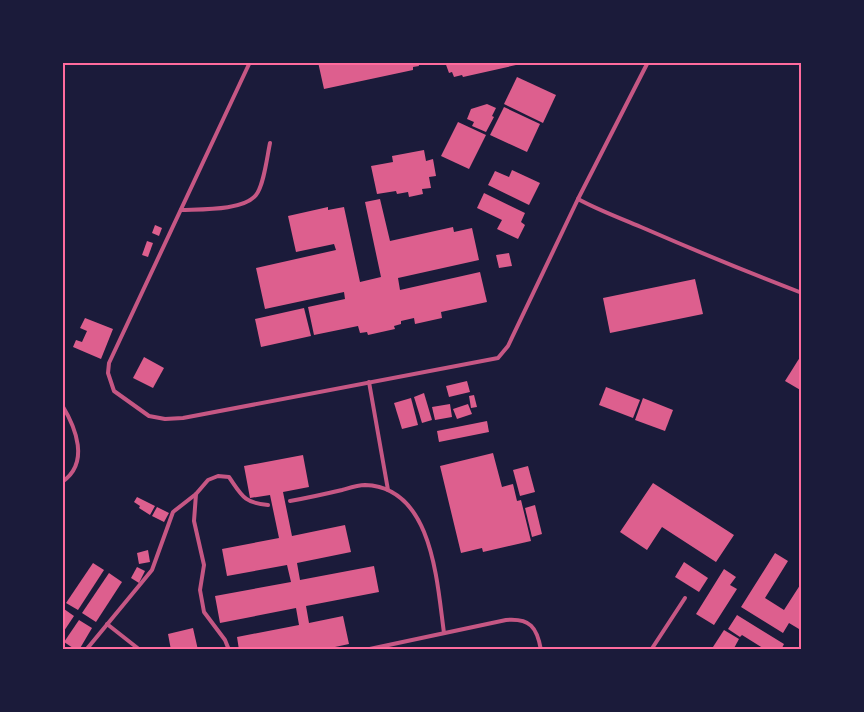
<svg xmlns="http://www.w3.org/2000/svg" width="864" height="712" viewBox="0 0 864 712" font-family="Lora,serif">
<rect width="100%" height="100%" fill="#1b1b3a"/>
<g fill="#dd5f8e">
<path d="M318 62H418L419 66 413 67V70L324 89Z"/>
<path d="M445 62H525V63L463 77 462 75 454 77 452 72 449 73Z"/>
<path d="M517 77 556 95 543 123 504 104Z"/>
<path d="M487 104 496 108 492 116 494 117 486 132 472 126 474 122 467 119 471 109Z"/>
<path d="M504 107 540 124 527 152 490 135Z"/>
<path d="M458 122 486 135 469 169 441 156Z"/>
<path d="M424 150 426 161 433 159 436 176 429 177 431 188 422 189 423 194 409 197 408 192 397 194 396 191 377 194 371 166 393 162 392 156Z"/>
<path d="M512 170 540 183 529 205 488 185 495 171 509 177Z"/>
<path d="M484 193 525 213 521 222 525 225 518 239 497 229 502 220 477 208Z"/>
<path d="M380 199 390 241 453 227 454 232 472 228 479 260 398 278 400 290 480 272 487 302 441 312 442 318 415 324 414 318 401 321V324L394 326 395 329 368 335 367 332 360 333 358 326 314 335 308 307 345 299 344 292 265 309 256 268 336 250 334 244 296 252 288 216 328 207V210L344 207 360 282 381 277 365 202Z"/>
<path d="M155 225 162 228 159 236 152 233Z"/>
<path d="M147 241 153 243 148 257 142 255Z"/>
<path d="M509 253 512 266 499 268 496 255Z"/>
<path d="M695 279 703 314 610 333 603 298Z"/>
<path d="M304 308 311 336 261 347 255 319Z"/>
<path d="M85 318 113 329 101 359 73 347 76 340 82 342 87 331 80 328Z"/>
<path d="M802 354V391L785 381Z"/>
<path d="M144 357 164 368 153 388 133 378Z"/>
<path d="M467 381 470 392 449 397 446 386Z"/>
<path d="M606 387 640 400 633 418 599 405Z"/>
<path d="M424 393 432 420 422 423 414 397Z"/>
<path d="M474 395 477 407 471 408 469 396Z"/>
<path d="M411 398 418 425 402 429 394 403Z"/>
<path d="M643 398 673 410 665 431 635 420Z"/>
<path d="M450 404 452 417 435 420 432 407Z"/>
<path d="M468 404 472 414 457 419 453 409Z"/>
<path d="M487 421 489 432 439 442 437 431Z"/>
<path d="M493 453 502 487 513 484 517 501 521 500 531 541 483 552 482 548 461 553 440 466Z"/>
<path d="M303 455 309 487 283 492 292 536 345 525 351 552 297 563 300 580 374 566 379 592 306 606 309 623 343 616 349 644 321 650H239L237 637 299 625 296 608 220 623 215 596 291 582 287 565 227 576 222 549 279 538 270 495 250 498 244 466Z"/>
<path d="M528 466 535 492 520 496 513 470Z"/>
<path d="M653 483 734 535 716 562 662 527 647 550 620 532Z"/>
<path d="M137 497 155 506 150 515 139 508 140 506 134 502Z"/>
<path d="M535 505 542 534 532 537 525 508Z"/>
<path d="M157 507 169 513 164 522 152 516Z"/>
<path d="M148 550 150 562 139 564 137 553Z"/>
<path d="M775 553 788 561 765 598 784 610 802 582V626L799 629 789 623 783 633 741 607Z"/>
<path d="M684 562 708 578 699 592 675 577Z"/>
<path d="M93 563 104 570 78 610 66 603Z"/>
<path d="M137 567 145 571 139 583 131 578Z"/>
<path d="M724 569 736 577 730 585 737 589 714 625 696 614Z"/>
<path d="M109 573 122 582 96 622 82 613Z"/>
<path d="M64 609 74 616 62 634V612Z"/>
<path d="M737 615 784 644 781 650H766L742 635 740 637 728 629Z"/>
<path d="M79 620 92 628 79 650H76L64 642Z"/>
<path d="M193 628 198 650H171L168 634Z"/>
<path d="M724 630 739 639 733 650H711Z"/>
</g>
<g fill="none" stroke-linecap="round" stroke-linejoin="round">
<g stroke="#c65784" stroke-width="4">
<path d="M250 62 109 363 108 373 114 391 149 416 165 419 183 418 498 358 508 346 578 199"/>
<path d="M648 62 578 199C598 210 620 218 641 227 694 250 747 272 802 293"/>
<path d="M181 210C200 209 243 211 256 195 264 185 267 157 270 143"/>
<path d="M369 382 388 490"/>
<path d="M62 405C76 428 90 463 62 482"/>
<path d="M196 494 194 521 204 565 200 590 204 612 225 640 229 650"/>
<path d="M290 501C307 498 325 494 342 490 349 488 358 485 365 485 433 487 437 583 444 633"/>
<path d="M107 624 140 650"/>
<path d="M86 650 152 570 173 512 196 494 208 480 218 476 229 477C242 496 244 503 268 505"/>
<path d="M365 650 506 620C530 618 537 627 541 650"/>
<path d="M651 650 685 598"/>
</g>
</g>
<rect width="864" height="712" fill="none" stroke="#1b1b3a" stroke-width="128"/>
<rect x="64" y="64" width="736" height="584" fill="none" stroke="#ff6b9d" stroke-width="2"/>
</svg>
